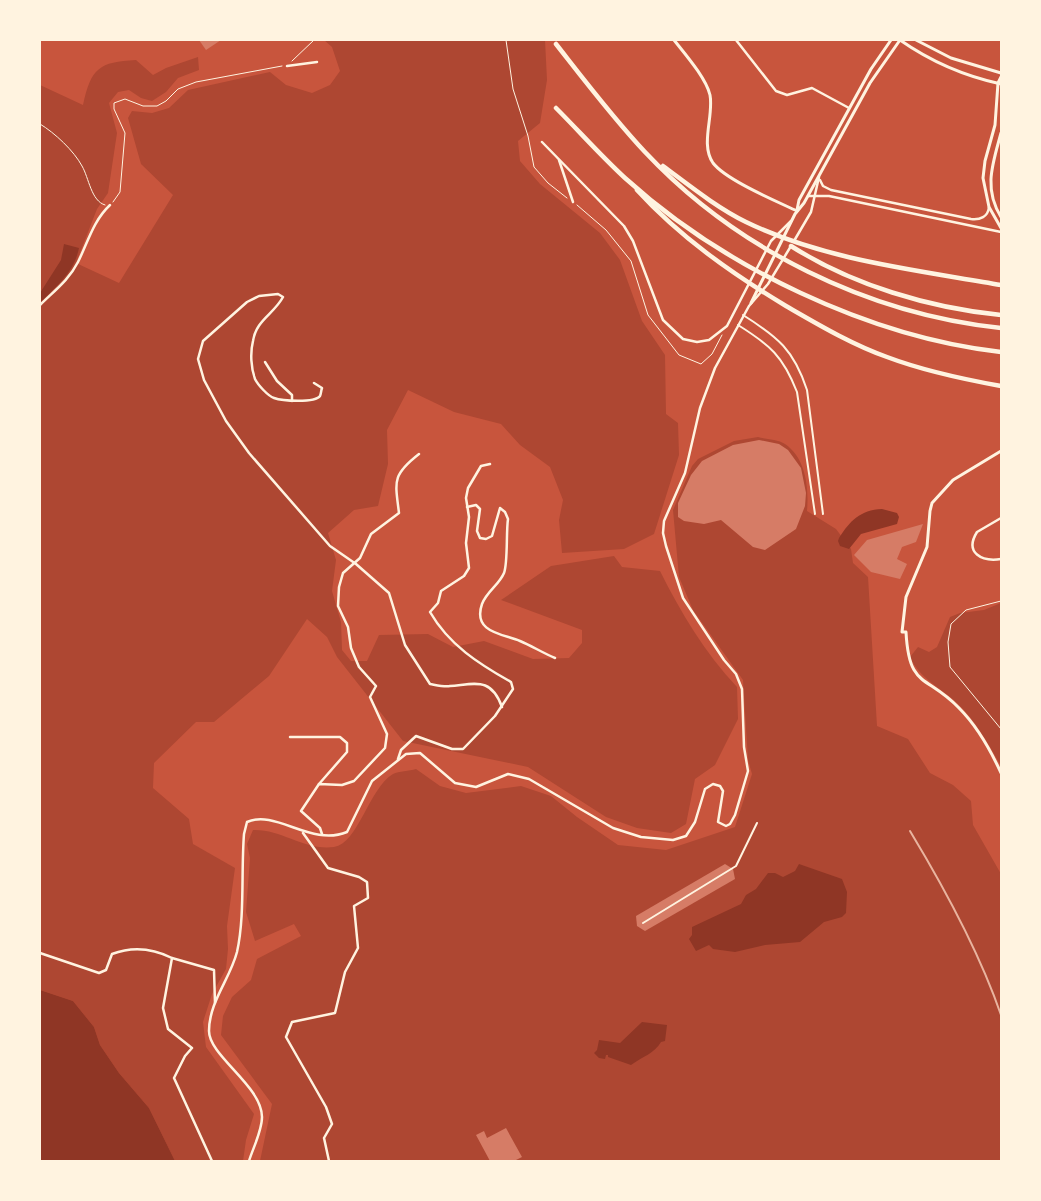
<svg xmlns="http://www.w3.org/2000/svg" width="1041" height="1201" viewBox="0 0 1041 1201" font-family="Roboto,sans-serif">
<rect width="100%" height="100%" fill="#c8553d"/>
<g fill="#ae4732">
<path d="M324 40H545L547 80 540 123 518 141 520 161 540 184 600 233 620 260 642 321 665 355 666 414 678 423 679 455 654 534 624 549 562 553 559 520 563 500 550 467 520 445 501 424 454 412 408 390 387 430 388 464 378 506 354 510 328 533 336 560 332 591 341 622 342 650 351 661H367L379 635 428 634 453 647 484 641 533 659 569 658 582 643V630L501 600 551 566 614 556 622 567 660 571C681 613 705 653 737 687L738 719 715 765 695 779 686 824 671 833 637 828 606 817 528 767 403 741 337 657 327 637 307 619 269 676 214 722H196L154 763 153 788 189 819 193 844 235 868 227 926 228 949 226 969 212 994 203 1022 206 1047 254 1114 246 1140 243 1161H175L149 1108 119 1073 100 1045 94 1027 73 1001 40 990V85L83 105C91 68 99 62 136 60L153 75 166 68 198 57 199 70 178 78 166 92 152 101 141 98 129 90 118 92 109 103 117 133 108 193 97 209 76 263 119 283 173 195 141 164 128 118 132 111 152 113 169 108 188 90 270 72 286 85 312 93 330 85 340 71 332 47Z"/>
<path d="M758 437C765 439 778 439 785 444 806 458 809 488 807 511L836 529 851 549 853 563 868 577 877 726 908 739 930 773 953 785 971 801 973 825 1001 874V1161H260L272 1104 221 1035 223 1016 232 997 251 980 257 959 301 936 294 924 255 941 246 912 250 858 247 844 253 830C282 829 305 851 334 847 358 844 369 788 393 774 399 771 409 771 416 769L440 786 466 793 521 786 551 796 577 817 618 845 666 850 735 827 752 774 748 760 743 680 693 610 679 577 673 510 692 466 698 459 734 441Z"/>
<path d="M1001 603V766C989 745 975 720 957 703 940 687 920 679 910 657L918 647 929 652 937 647 950 617 960 613 984 610Z"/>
</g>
<g fill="#8f3625">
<path d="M64 244 79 248C74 273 57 285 40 303V293L61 260Z"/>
<path d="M882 509 897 513 899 517 897 524 861 534 849 549 840 546 838 541 839 538C850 521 860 510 882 509Z"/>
<path d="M799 864 842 879 847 892 846 913 842 917 824 922 800 942 765 945 735 952 713 949 709 945 696 951 689 939 692 935V927L741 904 746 895 756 889 768 873H775L783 877 795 871Z"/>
<path d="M40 990 73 1001 94 1027 100 1045 119 1073 149 1108 175 1161H40Z"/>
<path d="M642 1022 667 1025 665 1041 661 1042C655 1053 642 1057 631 1065L608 1057V1055H606L605 1059 599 1058 594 1053 597 1050 599 1040 620 1043Z"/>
</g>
<g fill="#d67c66">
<path d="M199 40H221L206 50Z"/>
<path d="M759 440 779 444 788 450 801 468 806 493 805 506 796 529 765 550 753 547 721 520 704 524 684 521 678 517V503L691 475 702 461 733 445Z"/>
<path d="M923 524 916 542 902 547 897 559 907 564 900 579 871 572 854 555 867 540Z"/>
<path d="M725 864 733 869 735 879 645 931 637 926 636 916Z"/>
<path d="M506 1128 522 1157 514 1161H490L476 1135 484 1131 487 1138Z"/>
</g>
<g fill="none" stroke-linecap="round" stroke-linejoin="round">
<g stroke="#fff3e0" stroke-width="1">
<path d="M506 40 513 89 528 136 534 167 548 183 567 198"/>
<path d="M292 61 314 40"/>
<path d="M40 124C55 133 74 151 82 166 89 178 91 201 105 205"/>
<path d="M113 202 120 192 125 133 114 109V103L125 99 143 106H157L166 101 178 89 196 82 282 66"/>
<path d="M577 205 606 230 631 261 648 315 679 355 701 364 712 354 722 335"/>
<path d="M1001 601 966 610 951 624 948 642 950 667 1001 729"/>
</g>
<g stroke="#fff3e0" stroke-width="2">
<path d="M743 315C778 337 794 350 807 390L823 514"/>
<path d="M738 325C770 345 783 356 797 392L815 514"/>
<path d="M643 923 736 866 757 823"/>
</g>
<g stroke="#fff3e0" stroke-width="2.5">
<path d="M736 40 776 91 787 95 812 88 849 108"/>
<path d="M287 66 317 62"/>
<path d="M542 142 624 226 633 241 663 320 683 339 697 342 709 340 727 326 771 241 791 221"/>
<path d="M559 160 573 202"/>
<path d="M820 180 823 186 831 190 971 219C980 220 988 217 989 207"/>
<path d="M808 196H829L1001 232"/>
<path d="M794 241 811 212 819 177"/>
<path d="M40 305C54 291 69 280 78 262 88 242 93 221 110 205"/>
<path d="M265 362 277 381 292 395V401"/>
<path d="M314 383 322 388C321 391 321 394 320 396 315 403 282 401 274 398 268 396 258 385 255 379 251 368 250 353 253 341 256 320 274 314 283 297L278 294 259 296 247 302 203 341 198 359 204 380 226 421 249 453 330 546 356 564 389 593 405 645 430 684C436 685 444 687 450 686 476 684 491 677 502 707"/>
<path d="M467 507 476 505 480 509 477 531 480 538 486 539 492 536 500 508 505 512 508 519C506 532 508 563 504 573 499 585 487 591 482 604 472 633 504 634 520 641 532 646 543 653 555 658"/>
<path d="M1001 518 977 532C964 553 982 562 1001 559"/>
<path d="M290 737H340L347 743V752L319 784"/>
<path d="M398 759 401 750 416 736 452 749H463L495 716 513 689 511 682C479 664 449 645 430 612L438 603 441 591 464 576 469 568 466 543 469 517 466 498 468 488 481 466 490 464"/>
<path d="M303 833 328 868 359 877 367 882 368 898 354 906 358 948 345 972 335 1013 292 1022 286 1037 326 1107 332 1124 324 1138 329 1161"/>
<path d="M322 834 320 828 301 811 319 784 342 785 354 781 385 748 387 734 370 697 376 686 359 667 351 648 348 627 338 606 339 587 343 573 360 558 371 534 399 513C395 481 392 475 419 454"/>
<path d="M40 953 99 973 106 970 112 954C133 946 152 948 172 958L163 1008 168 1029 192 1048 185 1056 174 1078 212 1161"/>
<path d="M172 958 214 970 215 1003"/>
<path d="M249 1161C253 1148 262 1131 262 1117 262 1086 209 1056 209 1031 209 1002 230 979 237 952 245 916 241 872 244 834L247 822C276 809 311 847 347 832L372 781 406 754 420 753 455 783 476 787 508 774 529 779 613 828 641 837 673 840 686 836 695 822 705 789 713 784 720 786 723 791 718 822 726 826 730 824 735 815 748 771 744 747 742 689 736 674 724 660 683 598 666 546 663 533 664 521 685 473 700 408 715 368 749 306 768 284 791 246"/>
</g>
<g stroke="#fff3e0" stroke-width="3">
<path d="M674 40C685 54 706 78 710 95 714 116 700 144 713 163 726 180 776 201 797 211"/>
<path d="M1001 77 998 83 995 125 985 161 983 178 989 207 1001 228"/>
<path d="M1001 133C993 163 983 188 1001 217"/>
<path d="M797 210 799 200 871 69 891 40"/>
<path d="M751 303 795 214 804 203 870 83 900 40"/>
<path d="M1001 451 953 480 932 503 930 511 927 547 906 597 902 632H906C909 689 926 674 959 708 976 725 991 751 1001 773"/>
</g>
<g stroke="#fff3e0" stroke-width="3">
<path d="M900 40C930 61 964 76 1001 84"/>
<path d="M916 40 951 58 1001 73"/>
</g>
<g stroke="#fff3e0" stroke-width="4.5">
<path d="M556 44C585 81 613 118 645 152 737 250 868 314 1001 328"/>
<path d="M556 108C579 131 601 156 625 178 723 267 869 337 1001 352"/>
<path d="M663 166C690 186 716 207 746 222 824 260 916 270 1001 285"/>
<path d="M637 190C680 237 731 273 786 306 819 325 851 344 887 357 924 371 962 379 1001 386"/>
<path d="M791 246C852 285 930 308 1001 315"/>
</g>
<path stroke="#e9b49f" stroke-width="2" d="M910 831C945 889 979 951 1001 1015"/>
</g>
<rect width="1041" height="1201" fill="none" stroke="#fff3e0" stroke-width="82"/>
</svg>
